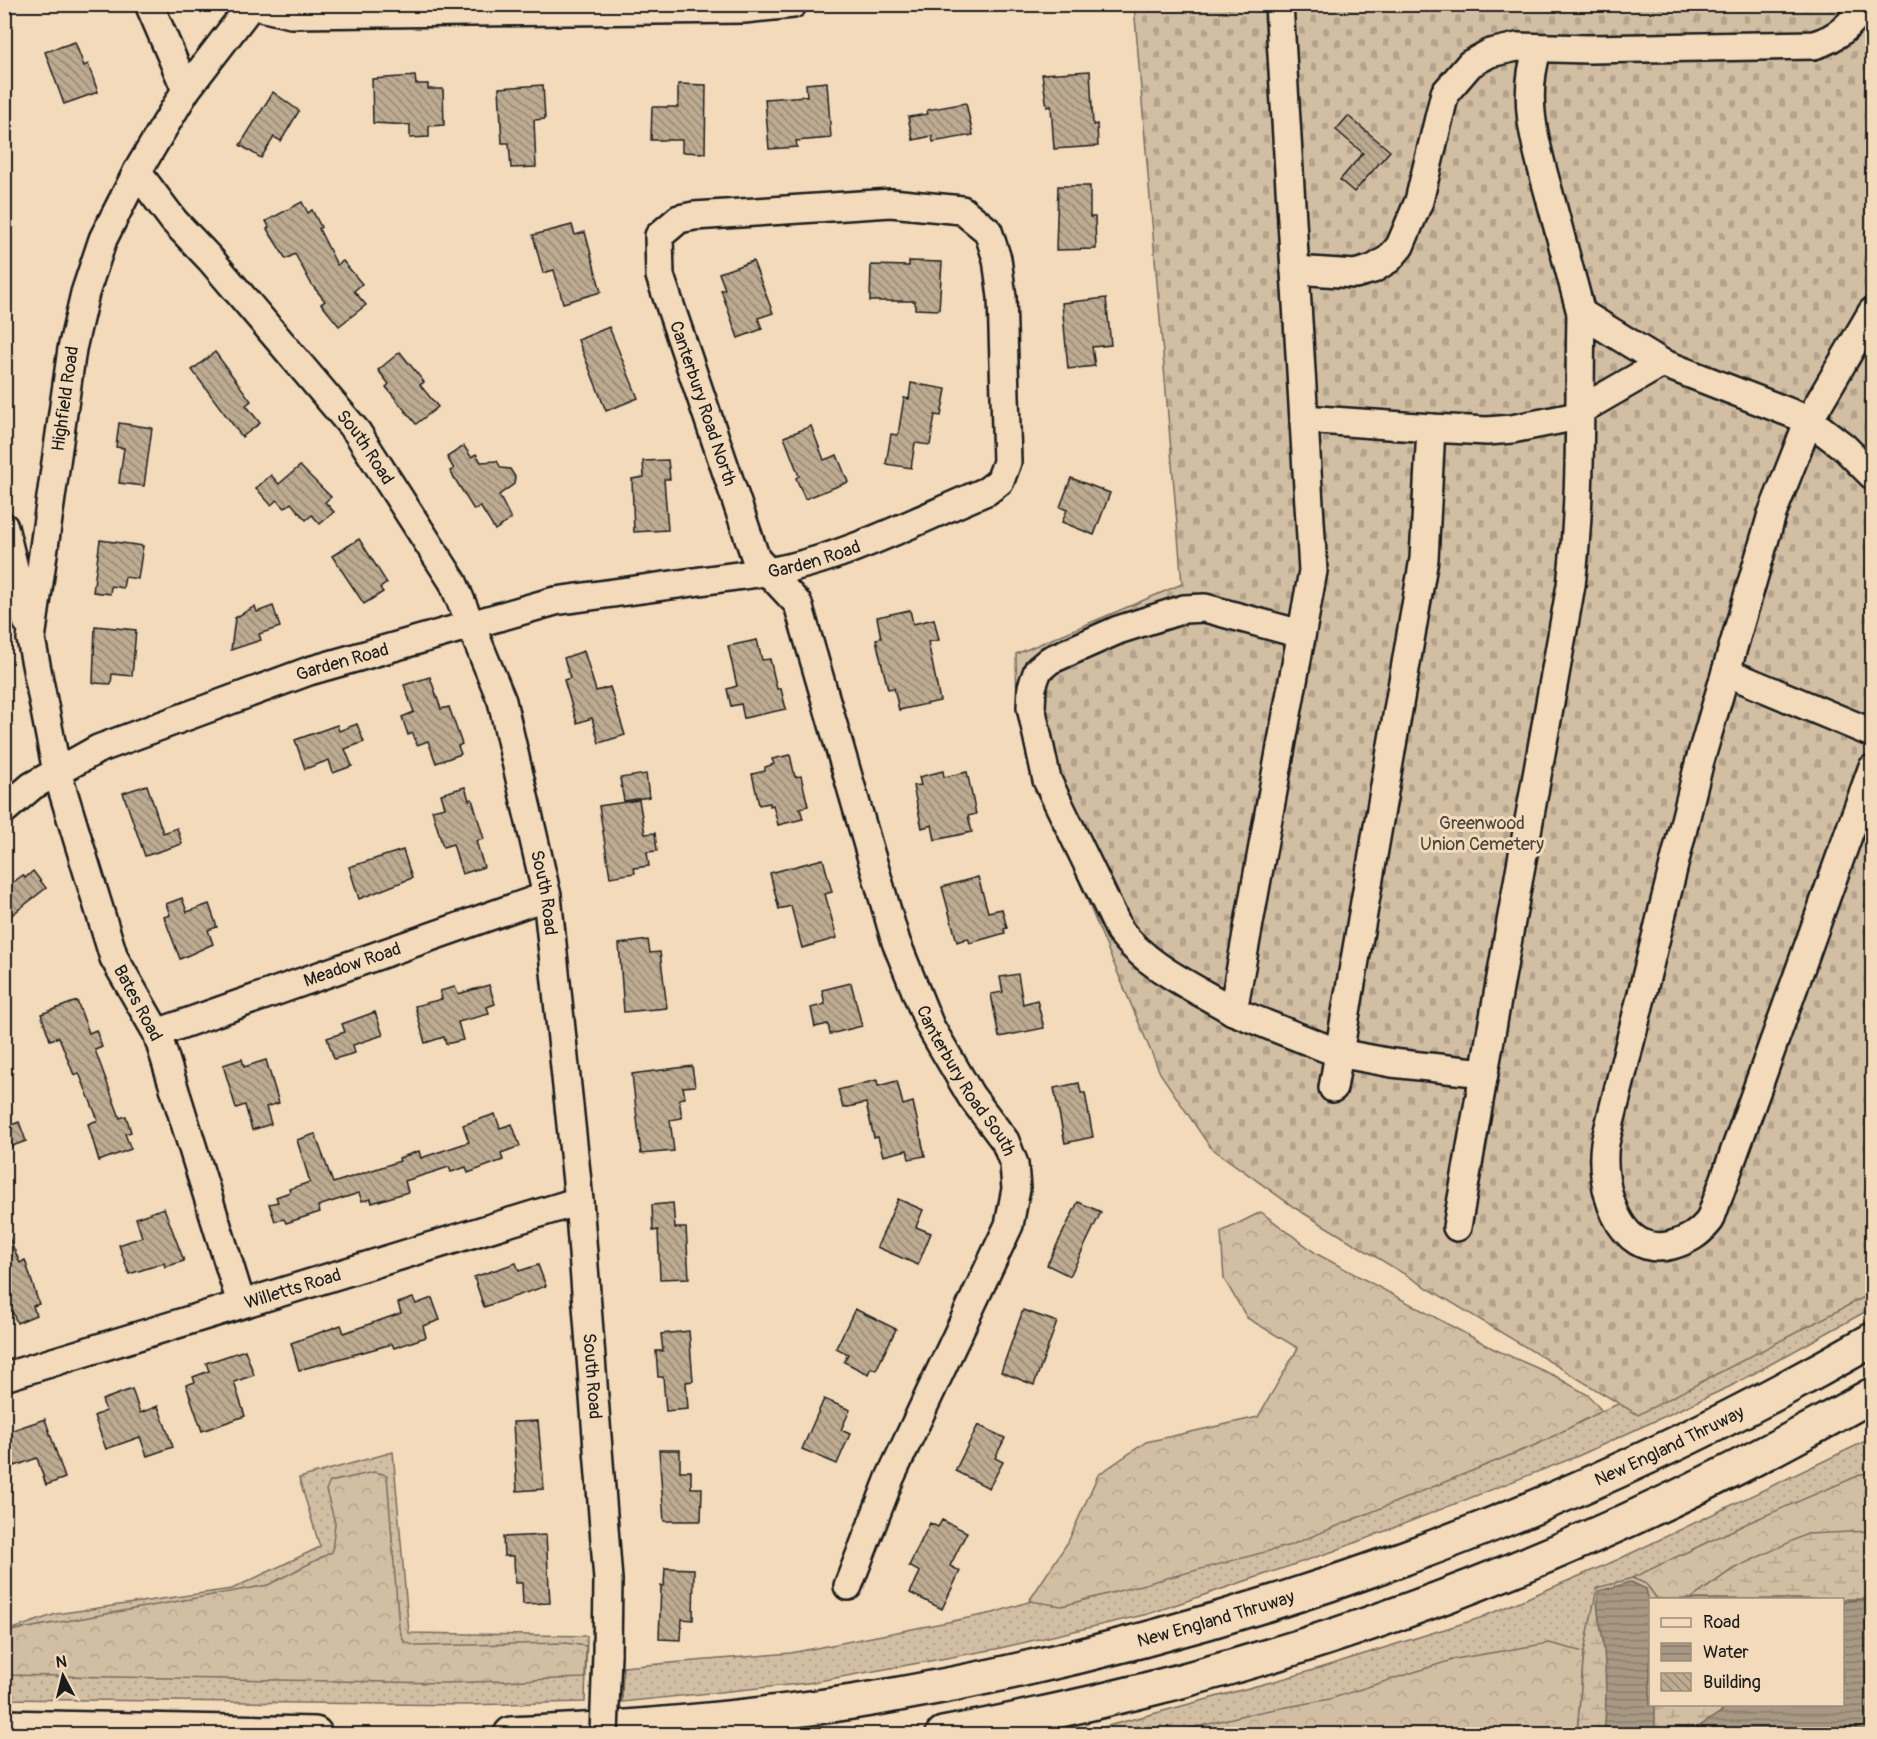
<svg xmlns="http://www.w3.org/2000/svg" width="1877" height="1739" viewBox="0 0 1877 1739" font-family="Pangolin,sans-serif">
<defs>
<pattern id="grass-dots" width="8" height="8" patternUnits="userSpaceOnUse" patternTransform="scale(1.5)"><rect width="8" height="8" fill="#d2bea3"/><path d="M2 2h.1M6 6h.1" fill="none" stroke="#b4a38c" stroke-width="1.8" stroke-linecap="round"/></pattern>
<pattern id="forest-crowns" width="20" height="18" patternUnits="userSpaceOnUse" patternTransform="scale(1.5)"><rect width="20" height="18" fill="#d2bea3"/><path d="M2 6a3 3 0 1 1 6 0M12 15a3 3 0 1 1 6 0" fill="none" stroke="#b4a38c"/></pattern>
<pattern id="wetland-marsh" width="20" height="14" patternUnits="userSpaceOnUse" patternTransform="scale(1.5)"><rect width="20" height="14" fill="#d2bea3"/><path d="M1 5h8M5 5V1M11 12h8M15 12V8" fill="none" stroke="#b4a38c"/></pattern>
<pattern id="cemetery-stones" width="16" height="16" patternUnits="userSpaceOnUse" patternTransform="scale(1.5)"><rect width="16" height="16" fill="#d2bea3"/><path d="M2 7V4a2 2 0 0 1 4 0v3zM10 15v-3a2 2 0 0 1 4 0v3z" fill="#b4a38c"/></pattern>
<pattern id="water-rules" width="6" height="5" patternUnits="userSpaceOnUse" patternTransform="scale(1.5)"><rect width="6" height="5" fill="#a99984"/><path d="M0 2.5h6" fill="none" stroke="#897c6b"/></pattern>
<pattern id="building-back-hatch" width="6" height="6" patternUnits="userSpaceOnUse" patternTransform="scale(1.5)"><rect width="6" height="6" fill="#bdab92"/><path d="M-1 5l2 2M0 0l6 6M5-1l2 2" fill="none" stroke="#998a76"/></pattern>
</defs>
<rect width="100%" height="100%" fill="#f2daba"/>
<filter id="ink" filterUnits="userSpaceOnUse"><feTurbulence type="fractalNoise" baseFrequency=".0167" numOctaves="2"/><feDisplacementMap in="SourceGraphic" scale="12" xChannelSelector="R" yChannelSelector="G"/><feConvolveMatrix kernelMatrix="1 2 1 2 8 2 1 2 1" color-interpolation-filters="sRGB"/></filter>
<g filter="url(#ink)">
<g fill="url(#grass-dots)" stroke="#776d60" stroke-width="1.5" fill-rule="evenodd">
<path d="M1872 1273V1308L1731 1386 1578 1456 1334 1551 1148 1614 996 1649 808 1683 622 1702 623 1667 791 1653 993 1613 1456 1469 1531 1423 1602 1411 1740 1351Z"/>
<path d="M1872 1438V1734H1078L1297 1675 1480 1618 1617 1560ZM1650 1600H1842V1704H1650Z"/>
<path d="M393 1452 409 1633 587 1636 585 1702 466 1705 5 1699 4 1632 56 1614 232 1589 320 1547 299 1478Z"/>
</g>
<g fill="url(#forest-crowns)" stroke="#776d60" stroke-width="1.5">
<path d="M1261 1212 1317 1254 1494 1349 1555 1376 1588 1395 1602 1411 1540 1443 1291 1545 1062 1606 1029 1601 1068 1542 1098 1475 1146 1442 1258 1417 1298 1348 1247 1318 1224 1279 1221 1232Z"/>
<path d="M1872 1470V1531L1733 1569 1691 1599H1657L1646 1584 1632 1578 1750 1522Z"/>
<path d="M374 1472 387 1475 399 1628 404 1642 416 1646 565 1643 586 1646 585 1678 444 1683 5 1675V1632L268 1585 332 1552 335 1523 326 1490 330 1482Z"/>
<path d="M1549 1643 1584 1652 1577 1734H1169L1244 1715 1330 1699 1455 1659Z"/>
</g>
<g fill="url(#wetland-marsh)" stroke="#776d60" stroke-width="1.5">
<path d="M1872 1531V1599H1691L1733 1569 1807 1534Z"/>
<path d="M1632 1578 1646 1584 1657 1599 1650 1600V1704L1726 1705 1721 1712 1688 1734H1577L1584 1652 1597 1588Z"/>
</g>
<path fill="url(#cemetery-stones)" stroke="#776d60" stroke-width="1.5" d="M1134 5H1872V1293L1638 1415 1295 1208 1210 1147 1160 1073 1033 772 1017 713 1016 654 1182 584Z"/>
<g fill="url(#water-rules)" stroke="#71675a" stroke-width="1.5">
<path d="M1631 1582 1646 1589 1650 1606V1704L1655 1705V1727L1681 1734H1604C1607 1707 1606 1678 1604 1651 1603 1631 1594 1610 1599 1591Z"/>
<path d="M1872 1599V1734H1688L1721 1712 1726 1705 1842 1704 1843 1601Z"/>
</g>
<g fill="url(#building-back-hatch)" stroke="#1c1c1c" stroke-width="1.5">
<path d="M75 42 84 66 88 64 98 92 64 104 45 52Z"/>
<path d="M1090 71 1093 125 1097 124 1098 146 1054 149 1051 106 1047 107 1042 74Z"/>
<path d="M415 76 416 84H428V89H443L444 125 429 126V137L410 138V125L373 123 372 79Z"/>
<path d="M827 82 831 138 796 141 797 147 769 149 765 99 807 96 806 84Z"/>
<path d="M678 84 706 85 705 153 682 152V140H651L652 107H678Z"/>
<path d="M543 85 545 119 534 120 536 167 511 168 509 143H502L499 88Z"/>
<path d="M273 92 299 111 281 141 274 137 261 158 240 145Z"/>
<path d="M966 103 973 135 933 142 932 136 913 140 908 117 928 114 927 110Z"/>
<path d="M1348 116 1390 151 1354 192 1340 180 1363 153 1336 130Z"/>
<path d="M1058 186H1090V217H1095L1096 249 1056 250Z"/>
<path d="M302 202 308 213 312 210 321 227 319 229 337 265 343 261 362 284 354 291 366 305 339 326 321 304 325 301 312 285 295 254 286 259 267 229 269 227 266 221Z"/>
<path d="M572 225 575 235 585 232 601 292 563 303 554 270 543 273 533 235Z"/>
<path d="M753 261 773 313 758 318 762 329 738 338 721 290 725 289 719 273Z"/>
<path d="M909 261 942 262 939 310 915 309V301H870L871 265 909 266Z"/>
<path d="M1106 298 1111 345 1092 347 1095 366 1068 369 1062 303Z"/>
<path d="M609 327 638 398 606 411 578 340Z"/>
<path d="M215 352 251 401 246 405 260 423 242 437 192 370Z"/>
<path d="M400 352 424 382 420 385 438 407 416 424 386 387 389 384 378 370Z"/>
<path d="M911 383 946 389 941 416 935 415 930 445 915 443 911 468 886 464 891 434 898 435 904 398 909 399Z"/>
<path d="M119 423 152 428 144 486 119 483 124 448 116 447Z"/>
<path d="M811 426 824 460 837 455 848 482 805 499 796 478 799 476 784 437Z"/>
<path d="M464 446 471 457 476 454 481 462 497 461 501 468 510 469 515 477 514 484 499 495 511 519 495 530 480 506 474 510 450 471 454 469 447 457Z"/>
<path d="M668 460 670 479H664L668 530 634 532 632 479 644 477 643 461Z"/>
<path d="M300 466 331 497 325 502 334 512 320 524 312 515 306 520 291 503 285 508 277 500 271 505 256 488 271 475 279 484Z"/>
<path d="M1071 478 1110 493 1094 535 1062 522 1067 510 1060 507Z"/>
<path d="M359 539 387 583 380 588 383 592 364 604 332 556Z"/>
<path d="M100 540 143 546 138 579 125 577 123 588 111 586 110 594 93 592Z"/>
<path d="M255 606 257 612 273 606 280 627 259 634 261 640 231 650 235 618Z"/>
<path d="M910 610 913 624 934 619 939 640 928 642 940 701 899 710 894 688 888 689 880 657 876 639 881 638 877 617Z"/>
<path d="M95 626 136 630 132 676 112 674 111 684 93 683Z"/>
<path d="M757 640 762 660 770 659 777 689H781L786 709 744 718 741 704 731 706 727 689 737 686 728 646Z"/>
<path d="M584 651 596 691 610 687 625 735 599 743 592 718 577 723 564 680 570 678 564 658Z"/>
<path d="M430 677 441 709 449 707 462 744 458 746 461 754 436 763 428 741 417 745 413 733 408 735 402 717 414 712 404 685Z"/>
<path d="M357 724 364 742 345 749 352 766 333 773 329 760 305 769 295 740 337 725 339 731Z"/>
<path d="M790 755 795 777 801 776 808 806 800 808 803 819 778 825 773 805 770 806V803L759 805 752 774 765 771V767L774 764 772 759Z"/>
<path d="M943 771 944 777 967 772 976 814 968 816 972 832 935 840 932 825 922 828 913 786 921 785 919 777Z"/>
<path d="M646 774 649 797 624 801 620 778Z"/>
<path d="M147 785 163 833 177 828 182 844 145 856 123 793Z"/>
<path d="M465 787 469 800 472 799 484 839 476 841 484 867 462 874 453 844 443 847 432 810 445 807 441 794Z"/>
<path d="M639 800 645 834 655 833 657 851 647 852 649 866 634 868 635 873 610 877 599 806Z"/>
<path d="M403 850 412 878 359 899 349 867Z"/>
<path d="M823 859 832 892 825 894 837 938 802 948 791 906 779 909 770 873Z"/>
<path d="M33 871 46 888 4 921V889L23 875 25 878Z"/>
<path d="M978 877 988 912 1002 909 1007 928 1004 929 1005 933 970 943 968 938 957 942 942 887Z"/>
<path d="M182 898 187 912 209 904 217 927 208 930 213 944 180 959 164 917 170 915 166 904Z"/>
<path d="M648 940 650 953 660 952 667 1008 624 1012 619 944Z"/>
<path d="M1018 974 1023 1004 1037 1000 1044 1028 999 1037 991 994 1003 992 1000 977Z"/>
<path d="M851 983 862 1026 830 1034 828 1024 815 1027 811 1008 825 1004 822 990Z"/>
<path d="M489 985 495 1004 487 1007 489 1014 458 1022 463 1040 446 1044 444 1037 425 1043 415 1006 442 999 440 991 455 987 458 994Z"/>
<path d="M77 1001 89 1033 96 1030 102 1047 95 1050 120 1118 126 1116 131 1132 125 1134 131 1149 99 1161 88 1124 98 1120 79 1073 74 1075 59 1037 50 1040 41 1014Z"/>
<path d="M375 1012 383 1035 353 1045 355 1053 334 1059 327 1038 345 1032 342 1024Z"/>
<path d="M242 1059 244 1067 266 1060 279 1103 266 1107 271 1124 252 1130 245 1105 236 1108 223 1065Z"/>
<path d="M692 1066 695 1086 683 1087 685 1098 679 1099 682 1118 670 1120 674 1151 641 1154 632 1074Z"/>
<path d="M877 1080 878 1086 897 1081 903 1105 913 1102 925 1156 909 1159 907 1150 883 1156 878 1137 874 1138 866 1103 843 1108 838 1090Z"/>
<path d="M1079 1083 1081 1093H1085L1093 1137 1065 1143 1054 1088Z"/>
<path d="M495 1114 500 1128 512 1124 520 1146 501 1153 503 1160 468 1173 466 1167 451 1172 449 1167 405 1181 408 1192 372 1203 371 1199 362 1201 359 1193 318 1206 320 1212 286 1223 284 1219 275 1221 269 1204 278 1202 276 1197 290 1192 289 1189 310 1182 297 1140 315 1134 333 1183 400 1161 399 1158 419 1151 421 1158 469 1142 463 1125Z"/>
<path d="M19 1122 26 1141 4 1149V1128Z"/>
<path d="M898 1199 923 1210 916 1227 931 1233 918 1265 877 1247Z"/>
<path d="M1078 1202 1101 1212 1070 1276 1047 1265Z"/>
<path d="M673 1203 675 1228H686L689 1278 660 1279 658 1230 653 1231 652 1205Z"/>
<path d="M164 1208 184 1261 165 1267 164 1263 129 1274 119 1245 142 1237 136 1218Z"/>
<path d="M4 1226 20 1263 25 1260 39 1304 33 1306 36 1315 17 1323 13 1313 9 1314 4 1304Z"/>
<path d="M516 1263 519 1271 538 1265 546 1286 484 1307 474 1277Z"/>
<path d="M413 1298 416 1304 432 1298 440 1320 423 1326 426 1337 394 1348 392 1344 299 1370 291 1343 341 1325 344 1333 401 1313 398 1303Z"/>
<path d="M855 1309 896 1329 876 1370 871 1368 868 1374 844 1362 848 1354 836 1348Z"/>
<path d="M1023 1310 1057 1322 1034 1385 1001 1372Z"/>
<path d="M689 1331 693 1381 686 1382 688 1409 666 1411 663 1377H658L656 1351H663L661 1334Z"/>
<path d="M245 1350 254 1375 234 1382 245 1416 202 1431 186 1385 195 1382 193 1377 209 1371 206 1363Z"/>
<path d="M132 1389 140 1413 158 1406 173 1447 147 1456 140 1437 106 1449 94 1416 106 1411 102 1400Z"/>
<path d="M824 1399 850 1410 841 1430 850 1434 837 1464 802 1449Z"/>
<path d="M45 1419 65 1478 46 1485 37 1458 15 1466 4 1436V1433Z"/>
<path d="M538 1421 544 1489 517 1491 513 1422Z"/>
<path d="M978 1425 1005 1438 995 1458 1003 1462 989 1488 955 1471Z"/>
<path d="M659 1450H680V1471H691V1488H702L701 1521H664Z"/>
<path d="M942 1520 967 1532 950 1566 960 1571 942 1609 910 1593 920 1572 909 1566 930 1523 938 1527Z"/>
<path d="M546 1535 550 1603 523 1604 522 1583H515L514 1556H504L503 1537Z"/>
<path d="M665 1568 694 1569 693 1620 682 1619 681 1640 659 1639 661 1586H664Z"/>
</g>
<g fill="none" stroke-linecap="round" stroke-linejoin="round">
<defs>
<g id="minor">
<path d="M149 4 186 90"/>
<path d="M1279 4 1313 571 1233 1011C1194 987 1148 968 1120 931L1047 780 1031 707 1032 687 1038 670 1050 660 1118 630 1184 609 1205 608 1301 634"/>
<path d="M251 5 291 14 744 9 793 4"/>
<path d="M1538 48C1520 101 1537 149 1551 201 1561 239 1571 276 1581 313"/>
<path id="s1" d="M137 172 174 221 211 260 357 432 453 582 502 701 547 896 579 1201 608 1580 607 1654"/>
<path d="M1295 270 1355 274 1373 269 1389 259 1400 246 1419 201 1445 93 1470 64 1490 53 1517 47 1588 49 1814 45C1839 38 1851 24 1866 4"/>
<path d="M1872 312 1809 420 1844 447 1872 475"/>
<path d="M1662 363 1809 420 1772 514 1699 764 1605 1143C1599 1183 1617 1260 1672 1245 1689 1240 1699 1234 1710 1220L1872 769"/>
<path d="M1304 419 1431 428 1424 559 1333 1088"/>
<path d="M1431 428 1487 431 1512 429 1578 416"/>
<path d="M4 527 27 621"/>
<path d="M1726 672 1872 733"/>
<path id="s2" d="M4 810 32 786 98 749 309 671 555 601 766 572C838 562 919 519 987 491L1000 481 1007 462 1002 297 997 259 988 231 962 210 891 203 694 216 679 219 659 236 660 276 756 559 798 604 896 942 930 1026 971 1096 1005 1141 1014 1164 1016 1189 1009 1225 890 1478 848 1586"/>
<path d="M1233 1011 1338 1053 1392 1063 1484 1073 1571 585C1582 495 1579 404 1581 313L1662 363 1579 411"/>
<path id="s3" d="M157 1033 547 896"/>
<path d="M1457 1227 1484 1073"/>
<path id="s4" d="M241 1303 157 1033 114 958 57 772 31 639 72 349 85 293 103 239 137 172 186 90 252 4"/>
<path id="s5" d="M4 1377 579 1201"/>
</g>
<g id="highway">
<path d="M4 1727 315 1734"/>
<path id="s6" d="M511 1734C635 1728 760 1718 883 1697 1231 1636 1566 1517 1872 1340"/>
<path d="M943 1734C1022 1719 1100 1702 1177 1682 1420 1618 1654 1519 1872 1395"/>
</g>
</defs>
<use href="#minor" stroke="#1c1c1c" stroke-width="32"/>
<use href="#highway" stroke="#1c1c1c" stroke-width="38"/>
<use href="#minor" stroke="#f2daba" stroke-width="27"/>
<use href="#highway" stroke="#f2daba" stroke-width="33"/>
<defs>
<path id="minor-bridge" d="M604 1734 607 1654"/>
</defs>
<use href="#minor-bridge" stroke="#1c1c1c" stroke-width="32" stroke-linecap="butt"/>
<use href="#minor-bridge" stroke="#f2daba" stroke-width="27"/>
</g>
</g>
<g text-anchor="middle" stroke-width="6" stroke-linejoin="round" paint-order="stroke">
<g font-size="18" fill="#1c1c1c" stroke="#f2daba">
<text dy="6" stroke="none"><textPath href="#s4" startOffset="942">Highfield Road</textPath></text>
<text dy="6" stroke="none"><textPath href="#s2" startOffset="1830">Canterbury Road North</textPath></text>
<text dy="6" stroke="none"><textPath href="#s1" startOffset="358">South Road</textPath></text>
<text dy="6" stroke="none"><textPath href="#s2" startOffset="856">Garden Road</textPath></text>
<text dy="6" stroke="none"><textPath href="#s2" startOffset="372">Garden Road</textPath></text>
<text dy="6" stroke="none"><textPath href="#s1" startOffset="844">South Road</textPath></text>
<text dy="6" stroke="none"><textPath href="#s3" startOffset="207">Meadow Road</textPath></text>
<text transform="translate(138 1003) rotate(62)" y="6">Bates Road</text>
<text dy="6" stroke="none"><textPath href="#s2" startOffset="2564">Canterbury Road South</textPath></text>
<text dy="6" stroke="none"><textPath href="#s5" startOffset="302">Willetts Road</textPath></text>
<text dy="6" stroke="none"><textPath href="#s1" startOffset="1330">South Road</textPath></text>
<text dy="6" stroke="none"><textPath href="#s6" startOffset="1202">New England Thruway</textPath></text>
<text dy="6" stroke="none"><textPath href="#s6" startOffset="716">New England Thruway</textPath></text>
</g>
<g font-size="18" fill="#4a443e" stroke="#f2daba">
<text x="1482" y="829">Greenwood<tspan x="1482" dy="21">Union Cemetery</tspan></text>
</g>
</g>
<rect width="1877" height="1739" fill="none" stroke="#f2daba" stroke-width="24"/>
<rect x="12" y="12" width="1853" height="1715" fill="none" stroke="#1c1c1c" stroke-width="2" filter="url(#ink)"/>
<rect x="1649" y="1598" width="195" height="108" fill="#f2daba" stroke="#9c8e7b" stroke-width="1.5"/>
<rect x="1661" y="1618" width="30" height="9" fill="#f2daba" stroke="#9c8e7b" stroke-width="1.5"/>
<text x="1703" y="1628" font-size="18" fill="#1c1c1c">Road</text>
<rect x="1661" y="1643" width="30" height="18" fill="url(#water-rules)" stroke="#9c8e7b" stroke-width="1.5"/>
<text x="1703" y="1658" font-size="18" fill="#1c1c1c">Water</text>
<rect x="1661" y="1673" width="30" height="18" fill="url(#building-back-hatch)" stroke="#9c8e7b" stroke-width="1.5"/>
<text x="1703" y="1688" font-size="18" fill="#1c1c1c">Building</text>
<g transform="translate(63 1676) rotate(353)" stroke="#f2daba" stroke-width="4.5" paint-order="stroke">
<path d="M0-4.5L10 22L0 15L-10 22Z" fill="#1c1c1c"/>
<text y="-9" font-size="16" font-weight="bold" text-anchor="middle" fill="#1c1c1c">N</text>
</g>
</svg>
